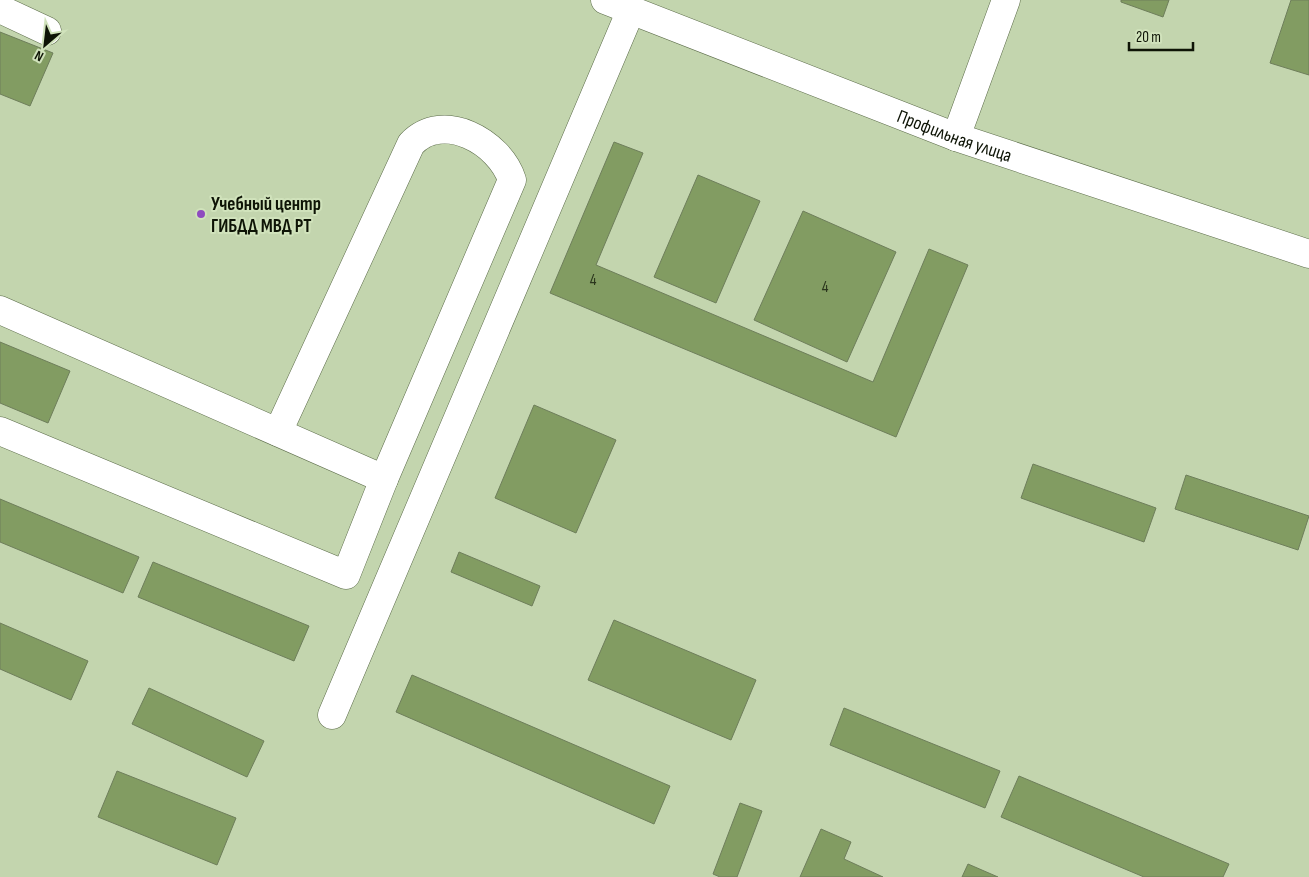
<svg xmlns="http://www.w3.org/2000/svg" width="1309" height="877" viewBox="0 0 1309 877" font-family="'Sofia Sans Condensed',sans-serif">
<rect width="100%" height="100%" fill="#c3d5ae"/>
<g fill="#829c62" stroke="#6e7e5b">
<path d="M1121 0H1169L1163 17 1121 2Z"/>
<path d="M1291 0H1309V75L1270 63Z"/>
<path d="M0 32 53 53 30 106 0 94Z"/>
<path d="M614 142 643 153 596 265 873 382 929 249 968 265 896 437 550 293Z"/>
<path d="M698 175 760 201 716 303 654 277Z"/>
<path d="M803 211 896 252 847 362 754 320Z"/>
<path d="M0 342 70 371 48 423 0 403Z"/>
<path d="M534 405 616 440 576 533 495 498Z"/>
<path d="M1033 464 1156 508 1144 542 1021 498Z"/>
<path d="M1186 475 1309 516 1298 550 1175 509Z"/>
<path d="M0 499 139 557 123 593 0 542Z"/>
<path d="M459 552 540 586 532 606 451 572Z"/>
<path d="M153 562 309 626 294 661 138 597Z"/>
<path d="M614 620 756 680 731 740 588 680Z"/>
<path d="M0 623 88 661 71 700 0 669Z"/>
<path d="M412 675 670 786 654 824 396 712Z"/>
<path d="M149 688 264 741 247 777 132 724Z"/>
<path d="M844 708 1000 771 985 808 830 745Z"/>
<path d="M117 771 236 818 217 865 98 817Z"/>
<path d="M1019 776 1229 864 1223 877H1144L1001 817Z"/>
<path d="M740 803 762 811 737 877H720L713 874Z"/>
<path d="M821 829 851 842 844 859 883 877H800Z"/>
<path d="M968 864 998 877H962Z"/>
</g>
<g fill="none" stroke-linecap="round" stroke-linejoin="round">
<defs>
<g id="minor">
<path id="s1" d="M605 0 956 137 1309 254"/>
<path d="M0 9 47 31"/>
<path d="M956 137 1006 0"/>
<path d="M0 310 384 479"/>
<path d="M0 431 346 575 384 479 512 180C500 142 443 110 411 144L278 432"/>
<path d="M332 715 631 10"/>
</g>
</defs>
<use href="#minor" stroke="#5c6c4a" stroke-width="29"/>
<use href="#minor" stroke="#fff" stroke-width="28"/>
</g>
<circle fill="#8e4bbf" stroke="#d0e2bb" stroke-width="2" cx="201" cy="214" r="5"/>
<g text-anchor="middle" stroke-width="4" stroke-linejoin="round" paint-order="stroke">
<g font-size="16" fill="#2b361d">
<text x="593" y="285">4</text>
<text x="825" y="292">4</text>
</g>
<g font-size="19" fill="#0e1406" stroke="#d0e2bb">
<text dy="7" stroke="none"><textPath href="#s1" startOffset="375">Профильная улица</textPath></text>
</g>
<g font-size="19" font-weight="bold" fill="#0e1406" stroke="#d0e2bb" text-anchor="start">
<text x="211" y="210">Учебный центр<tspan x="211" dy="22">ГИБДД МВД РТ</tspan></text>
</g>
</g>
<g transform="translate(45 45) rotate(208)" stroke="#d0e2bb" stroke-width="4" paint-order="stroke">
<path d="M0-4L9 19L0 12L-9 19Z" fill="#0e1406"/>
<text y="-8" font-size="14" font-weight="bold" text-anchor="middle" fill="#0e1406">N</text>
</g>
<path d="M1129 42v8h64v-8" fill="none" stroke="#0e1406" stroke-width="2.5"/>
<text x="1136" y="42" font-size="15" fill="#0e1406" stroke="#d0e2bb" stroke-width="4" paint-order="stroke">20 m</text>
</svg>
